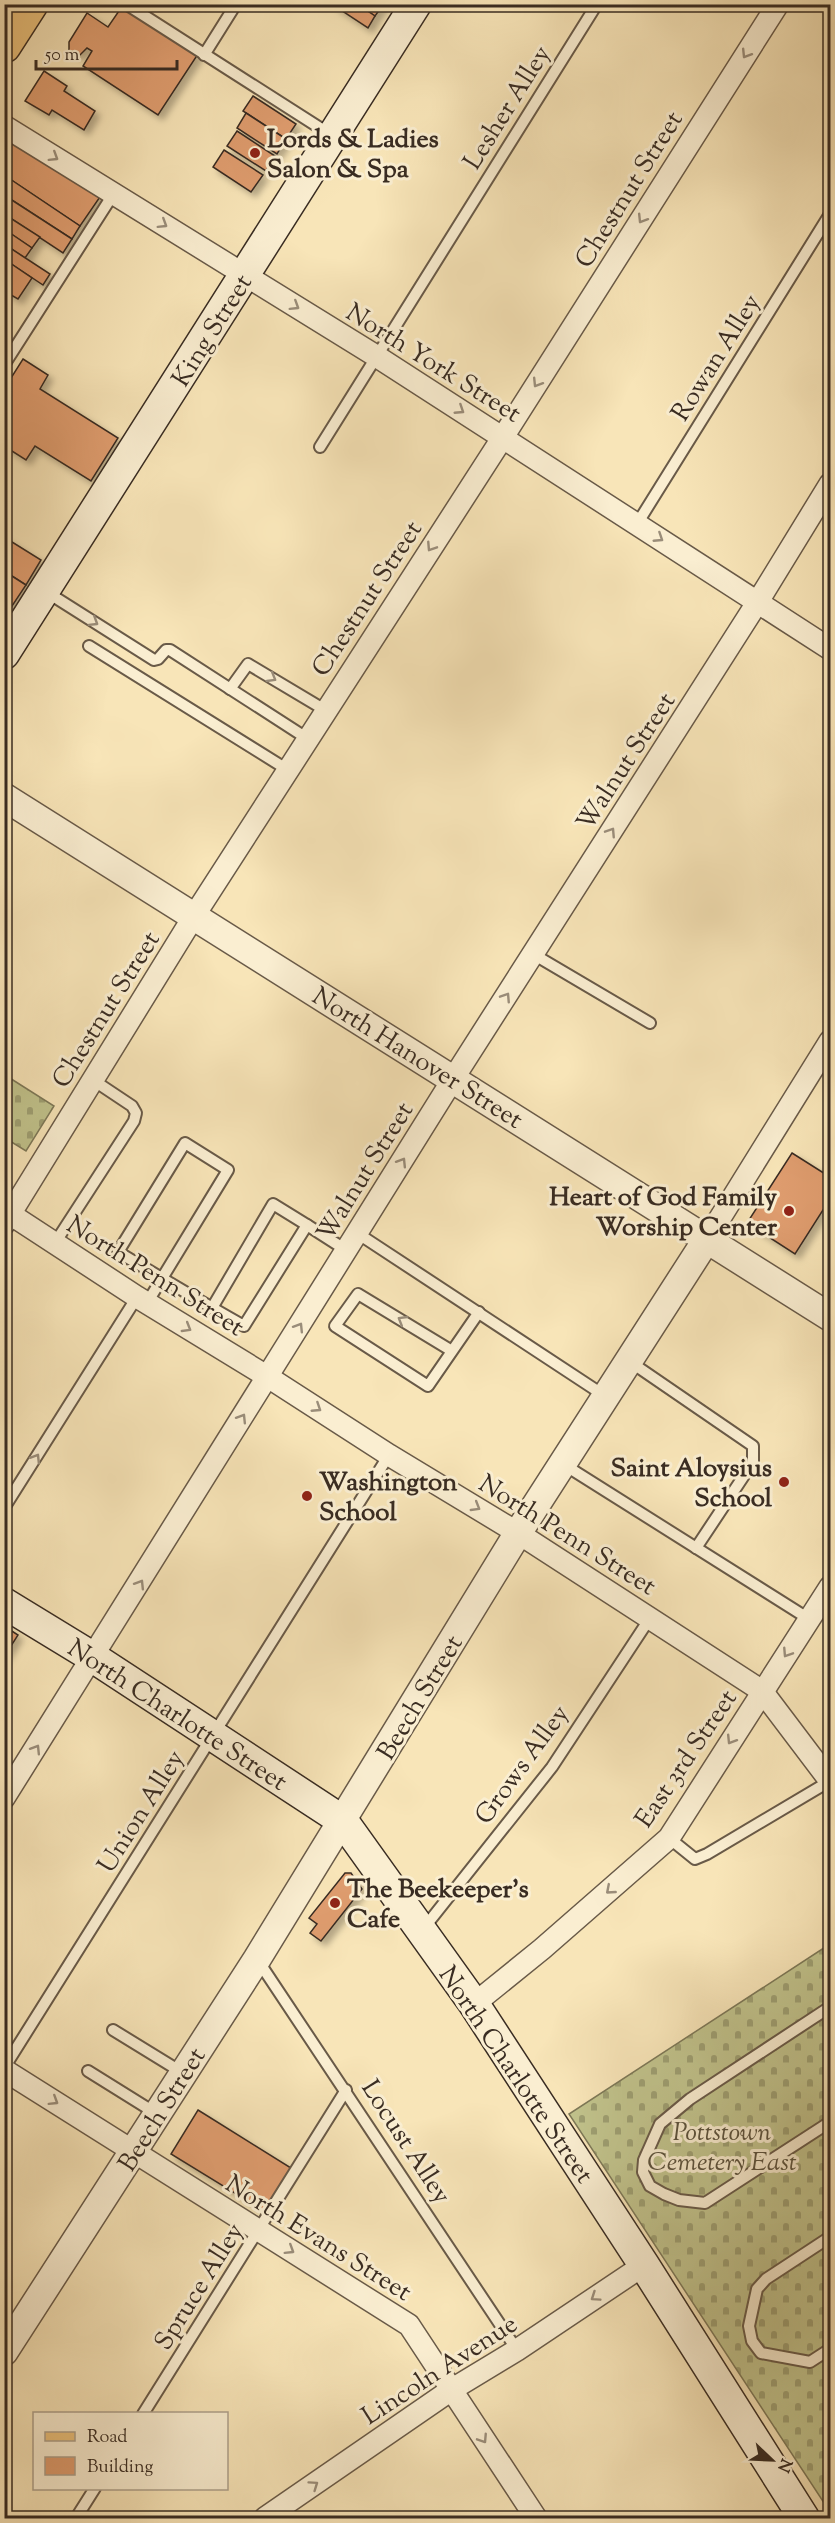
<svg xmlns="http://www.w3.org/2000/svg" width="835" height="2523" viewBox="0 0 835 2523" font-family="'Sorts Mill Goudy',serif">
<defs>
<pattern id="cemetery-stones" width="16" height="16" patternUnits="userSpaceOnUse" patternTransform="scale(1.5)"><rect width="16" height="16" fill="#c1c38c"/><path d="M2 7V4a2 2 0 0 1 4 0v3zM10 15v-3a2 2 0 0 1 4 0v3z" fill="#9e9f72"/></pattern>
<filter id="shadow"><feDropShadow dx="5" dy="5" stdDeviation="3" flood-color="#0004"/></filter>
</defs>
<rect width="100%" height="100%" fill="#f8e5b8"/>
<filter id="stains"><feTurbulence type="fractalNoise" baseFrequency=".00333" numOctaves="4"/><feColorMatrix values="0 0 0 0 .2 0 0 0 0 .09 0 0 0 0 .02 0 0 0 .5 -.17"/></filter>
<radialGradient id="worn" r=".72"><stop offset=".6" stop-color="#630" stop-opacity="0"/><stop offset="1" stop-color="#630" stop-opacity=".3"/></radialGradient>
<g fill="url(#cemetery-stones)" stroke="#7d7857" stroke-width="1.5">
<path d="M5 1075 54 1106 26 1151 5 1138Z"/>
<path d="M830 1944V2512L569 2114Z"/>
</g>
<g fill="#de9c6e" stroke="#392c22" stroke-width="1.5" filter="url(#shadow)">
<path d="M357 4H382L383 5 375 16Z"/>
<path d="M357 4 375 16 368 28 333 5Z"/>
<path d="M123 5 198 54 158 115 83 66 92 51 87 48 80 55 69 51V42L87 13 108 27Z"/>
<path d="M44 71 67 86 64 91 95 111 84 130 52 110 49 115 25 101Z"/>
<path d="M253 96 296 124 286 139 243 111Z"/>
<path d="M246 113 286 139 277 154 237 128Z"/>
<path d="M4 129 102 194 80 226 4 175Z"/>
<path d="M237 131 275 156 266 171 227 146Z"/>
<path d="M224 150 263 175 251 192 213 167Z"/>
<path d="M4 175 80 226 72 239 4 195Z"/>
<path d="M4 195 72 239 63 253 4 214Z"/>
<path d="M4 214 40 237 32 248 4 229Z"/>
<path d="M4 229 32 248 25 258 4 244Z"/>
<path d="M4 244 50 274 43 285 4 259Z"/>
<path d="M4 259 32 278 18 299 4 291Z"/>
<path d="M23 359 48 375 40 389 118 438 91 481 35 446 26 460 4 446V389Z"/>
<path d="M4 537 41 560 26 585 4 571Z"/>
<path d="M4 571 26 585 4 618Z"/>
<path d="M792 1153 830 1177V1199L795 1254 747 1223Z"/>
<path d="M4 1626 18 1635 4 1657Z"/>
<path d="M345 1873H351L362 1889 321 1941 310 1933 317 1924 309 1918Z"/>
<path d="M198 2110 291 2168 264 2211 171 2154Z"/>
</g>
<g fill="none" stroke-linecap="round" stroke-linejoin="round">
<defs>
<g id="service">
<path d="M126 4 331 135"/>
<path d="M204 55 236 4"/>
<path d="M4 365 114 193"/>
<path d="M320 447 597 4"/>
<path d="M637 524 830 214"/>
<path d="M45 591 154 660 158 659 166 650H170L308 739"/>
<path d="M89 646 288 770"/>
<path d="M230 689 248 664 325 710"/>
<path d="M533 954 650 1023"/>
<path d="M357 1233 605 1396"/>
<path d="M55 1243 134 1121 136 1113 132 1106 93 1080"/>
<path d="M147 1303 228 1170 185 1143 118 1252C160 1277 201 1302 244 1326L307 1225 346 1250"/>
<path d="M212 1308 273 1204 307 1225"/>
<path d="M452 1351 358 1294 335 1326 428 1386 479 1312"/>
<path d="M629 1361 753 1446V1462L696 1548"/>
<path d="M563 1464 809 1619"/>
<path d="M4 1508 137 1297"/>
<path d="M669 1838 695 1859 707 1854 830 1781"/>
<path d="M424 1928 552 1767 650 1618"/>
<path d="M257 1959 517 2350"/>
<path d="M830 2007 690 2099 660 2124 644 2160 643 2172 650 2186 664 2194 679 2200 705 2203 830 2122"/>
<path d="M113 2030 183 2073"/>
<path d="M4 2068 389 1455"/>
<path d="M88 2071 157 2114"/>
<path d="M830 2237 766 2279 757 2289 749 2326 752 2341 761 2353 810 2362 830 2349"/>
<path d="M143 2414 346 2090"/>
<path d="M76 2518 95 2488"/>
</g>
<g id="minor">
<path d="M4 126 376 356 830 649"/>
<path d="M4 1210 137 1297 268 1377 389 1455 518 1533 762 1691 830 1781"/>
<path d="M4 1224 194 916 503 437 778 4"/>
<path d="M707 1239 830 1041"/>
<path d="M4 1798 453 1079 757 603 830 484"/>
<path d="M474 2004 542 1949 669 1838 830 1587"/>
<path d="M4 2070 409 2325 536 2518"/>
<path d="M265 2518 451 2390 517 2350 644 2265"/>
</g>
<g id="tertiary">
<path d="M4 797 830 1317"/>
<path d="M4 2352 257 1959 518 1533 707 1239"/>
</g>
<g id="secondary">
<path d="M4 654 416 4"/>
<path d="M4 1603 94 1658 343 1821 474 2004 644 2265 804 2518"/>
</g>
<path id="primary" d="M4 46 31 4"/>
</defs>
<use href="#service" stroke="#695a48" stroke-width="14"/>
<use href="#minor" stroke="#695a48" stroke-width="24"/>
<use href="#tertiary" stroke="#695a48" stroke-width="30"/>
<use href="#secondary" stroke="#392c22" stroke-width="33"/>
<use href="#primary" stroke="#392c22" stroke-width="36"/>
<use href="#service" stroke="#faeed1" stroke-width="10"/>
<use href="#minor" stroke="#faeed1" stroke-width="21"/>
<use href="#tertiary" stroke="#faeed1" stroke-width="27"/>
<use href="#secondary" stroke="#faeed1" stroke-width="30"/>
<use href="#primary" stroke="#ecc27c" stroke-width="33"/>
</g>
<defs><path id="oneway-chevron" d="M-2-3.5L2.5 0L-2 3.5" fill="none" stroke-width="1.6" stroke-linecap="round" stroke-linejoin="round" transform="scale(1.5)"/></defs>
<g stroke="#9a8d7a">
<use href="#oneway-chevron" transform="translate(746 54) rotate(122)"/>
<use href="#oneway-chevron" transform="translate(54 157) rotate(32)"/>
<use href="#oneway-chevron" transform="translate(642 219) rotate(122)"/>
<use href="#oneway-chevron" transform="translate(163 224) rotate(32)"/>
<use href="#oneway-chevron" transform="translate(295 306) rotate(32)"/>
<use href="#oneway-chevron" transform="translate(537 383) rotate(122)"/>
<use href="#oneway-chevron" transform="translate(460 410) rotate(33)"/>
<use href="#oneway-chevron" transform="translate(659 538) rotate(33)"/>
<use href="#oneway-chevron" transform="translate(431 547) rotate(123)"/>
<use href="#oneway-chevron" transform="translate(94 622) rotate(32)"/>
<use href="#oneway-chevron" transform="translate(272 678) rotate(31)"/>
<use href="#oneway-chevron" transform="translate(611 832) rotate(-57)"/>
<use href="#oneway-chevron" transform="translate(506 997) rotate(-57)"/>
<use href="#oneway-chevron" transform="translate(402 1162) rotate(-58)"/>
<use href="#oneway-chevron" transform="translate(402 1320) rotate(-149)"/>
<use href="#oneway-chevron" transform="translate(299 1327) rotate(-58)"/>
<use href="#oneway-chevron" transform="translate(187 1328) rotate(31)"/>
<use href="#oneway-chevron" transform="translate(317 1408) rotate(33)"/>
<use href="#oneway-chevron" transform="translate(242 1418) rotate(-58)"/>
<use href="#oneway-chevron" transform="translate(36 1458) rotate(-58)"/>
<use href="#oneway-chevron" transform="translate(476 1507) rotate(31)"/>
<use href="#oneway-chevron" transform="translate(140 1584) rotate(-58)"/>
<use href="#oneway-chevron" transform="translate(787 1653) rotate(123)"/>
<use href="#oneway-chevron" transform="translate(731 1740) rotate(122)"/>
<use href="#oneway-chevron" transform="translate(36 1749) rotate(-58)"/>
<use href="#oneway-chevron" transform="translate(610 1890) rotate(139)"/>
<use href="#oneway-chevron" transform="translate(54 2101) rotate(32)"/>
<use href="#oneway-chevron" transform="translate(290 2250) rotate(32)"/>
<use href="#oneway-chevron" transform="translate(595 2297) rotate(146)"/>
<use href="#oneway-chevron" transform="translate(483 2439) rotate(57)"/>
<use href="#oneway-chevron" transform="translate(314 2485) rotate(-35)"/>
</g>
<g fill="#8f2418" stroke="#faeed1" stroke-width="2">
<circle cx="255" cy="153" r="6"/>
<circle cx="789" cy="1211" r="6"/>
<circle cx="784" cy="1482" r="6"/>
<circle cx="307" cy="1496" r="6"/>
<circle cx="335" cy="1903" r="6"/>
</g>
<g text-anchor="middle" stroke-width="6" stroke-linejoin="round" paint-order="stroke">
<g font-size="26" fill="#392c22" stroke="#faeed1">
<text transform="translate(506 107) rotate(-58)" y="9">Lesher Alley</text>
<text transform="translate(628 189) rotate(-58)" y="9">Chestnut Street</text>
<text transform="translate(211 330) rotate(-58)" y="9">King Street</text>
<text transform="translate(715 357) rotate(-58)" y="9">Rowan Alley</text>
<text transform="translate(434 362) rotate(32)" y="9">North York Street</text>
<text transform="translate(366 598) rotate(-57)" y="9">Chestnut Street</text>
<text transform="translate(625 761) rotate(-57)" y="9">Walnut Street</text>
<text transform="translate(105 1009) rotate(-58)" y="9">Chestnut Street</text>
<text transform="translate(418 1057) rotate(32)" y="9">North Hanover Street</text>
<text transform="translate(364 1171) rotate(-58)" y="9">Walnut Street</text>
<text transform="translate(156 1275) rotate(32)" y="9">North Penn Street</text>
<text transform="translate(568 1534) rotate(32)" y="9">North Penn Street</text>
<text transform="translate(419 1697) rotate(-59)" y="9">Beech Street</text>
<text transform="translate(178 1714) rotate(33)" y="9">North Charlotte Street</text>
<text transform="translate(685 1758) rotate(-56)" y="9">East 3rd Street</text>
<text transform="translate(521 1764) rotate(-54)" y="9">Grows Alley</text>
<text transform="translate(140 1811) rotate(-58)" y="9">Union Alley</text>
<text transform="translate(517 2074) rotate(56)" y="9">North Charlotte Street</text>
<text transform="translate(161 2109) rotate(-58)" y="9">Beech Street</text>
<text transform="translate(407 2141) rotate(57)" y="9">Locust Alley</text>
<text transform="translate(319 2237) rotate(32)" y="9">North Evans Street</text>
<text transform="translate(198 2286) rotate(-58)" y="9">Spruce Alley</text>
<text transform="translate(439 2369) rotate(-33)" y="9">Lincoln Avenue</text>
</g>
<g font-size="26" font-weight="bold" fill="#392c22" stroke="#faeed1" text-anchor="start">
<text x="267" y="147">Lords &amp; Ladies<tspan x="267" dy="30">Salon &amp; Spa</tspan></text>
<text x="777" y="1205" text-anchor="end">Heart of God Family<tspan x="777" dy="30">Worship Center</tspan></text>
<text x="772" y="1476" text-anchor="end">Saint Aloysius<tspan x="772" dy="30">School</tspan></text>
<text x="319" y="1490">Washington<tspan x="319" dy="30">School</tspan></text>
<text x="347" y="1897">The Beekeeper's<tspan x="347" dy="30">Cafe</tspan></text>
</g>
<g font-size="26" font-style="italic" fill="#5b523c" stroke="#faeed1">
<text x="722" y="2140">Pottstown<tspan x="722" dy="30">Cemetery East</tspan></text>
</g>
</g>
<rect width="835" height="2523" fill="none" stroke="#f8e5b8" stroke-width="24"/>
<rect x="6" y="6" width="823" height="2511" fill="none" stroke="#392c22" stroke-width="3"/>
<rect x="12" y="12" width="811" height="2499" fill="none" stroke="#392c22" stroke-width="1.5"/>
<rect x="33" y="2412" width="195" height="78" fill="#faeed1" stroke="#ada08b" stroke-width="1.5"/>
<rect x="45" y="2432" width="30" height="9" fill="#ecc27c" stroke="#ada08b" stroke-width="1.5"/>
<text x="87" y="2442" font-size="18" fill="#392c22">Road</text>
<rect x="45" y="2457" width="30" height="18" fill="#de9c6e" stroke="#ada08b" stroke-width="1.5"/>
<text x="87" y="2472" font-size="18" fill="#392c22">Building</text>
<g transform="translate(772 2460) rotate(113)" stroke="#faeed1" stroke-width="4.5" paint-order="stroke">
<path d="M0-4.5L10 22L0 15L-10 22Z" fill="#392c22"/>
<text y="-9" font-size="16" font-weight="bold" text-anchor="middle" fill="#392c22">N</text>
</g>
<path d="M36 60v9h141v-9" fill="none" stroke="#392c22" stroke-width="3"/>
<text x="45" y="60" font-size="18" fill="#392c22" stroke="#faeed1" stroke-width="4.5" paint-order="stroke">50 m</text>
<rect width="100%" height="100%" filter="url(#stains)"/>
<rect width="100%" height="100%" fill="url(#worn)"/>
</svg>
